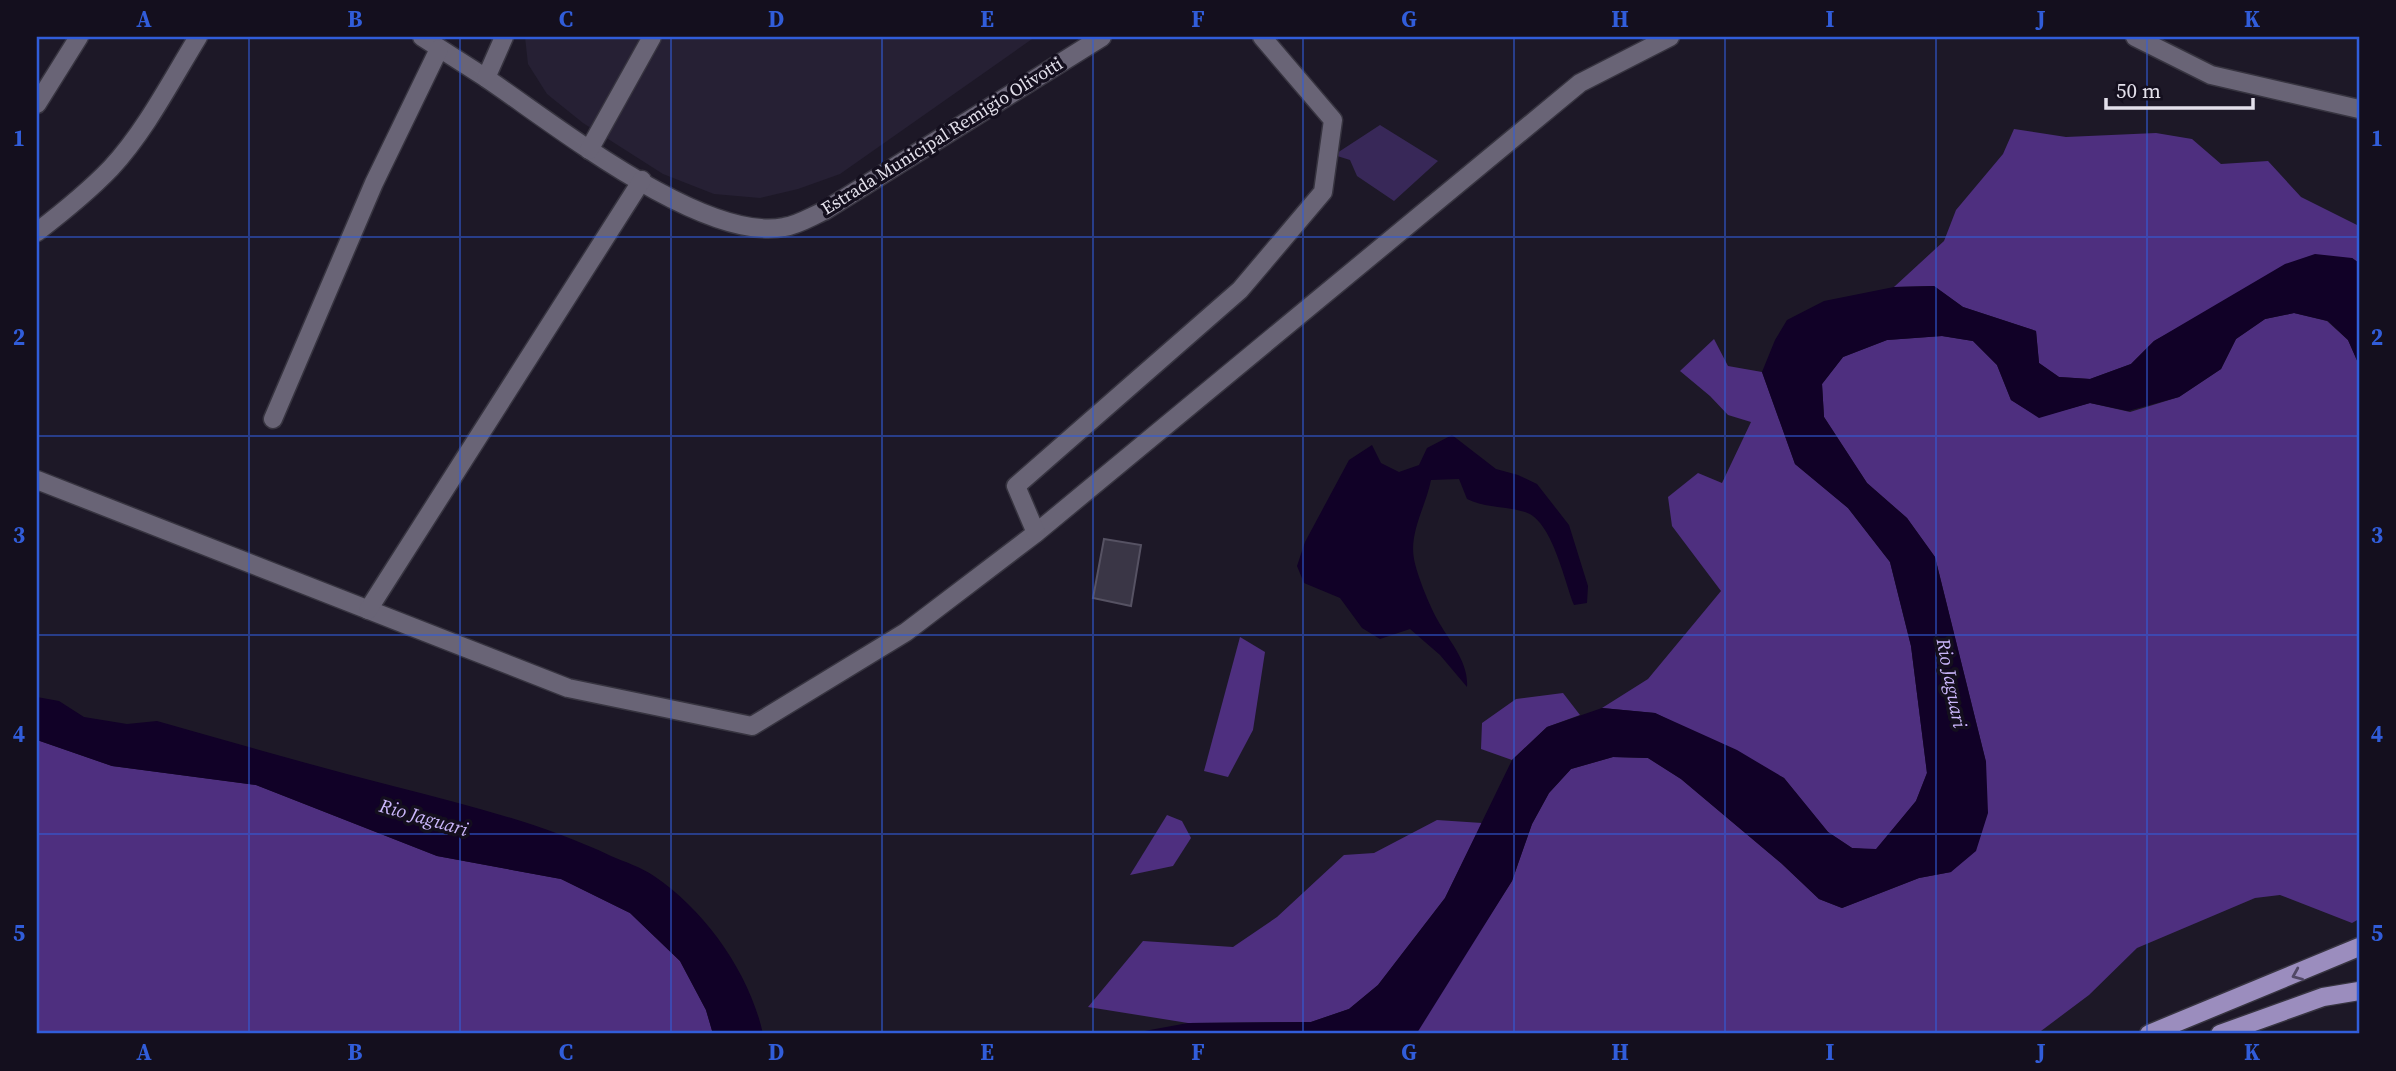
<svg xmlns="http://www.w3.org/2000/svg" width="2396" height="1071" viewBox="0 0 2396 1071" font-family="'Source Serif 4',serif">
<rect width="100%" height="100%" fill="#1d1827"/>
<path fill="#262034" d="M525 37H1035L840 174 798 189 760 198 714 194 663 174 583 123 547 94 528 64Z"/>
<path fill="#382858" d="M1380 125 1438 161 1394 201 1357 176 1350 160 1334 155Z"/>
<g fill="#4e2f7f">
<path d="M2014 129 2066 137 2156 133 2192 139 2221 164 2268 161 2301 197 2359 226V263L2352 258 2198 317 2154 341 2131 364 2090 379 2059 377 2039 363 2036 331 1963 307 1934 286 1894 287 1944 241 1956 210 2003 154Z"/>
<path d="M2294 313 2327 321 2348 340 2359 365V623L2357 633 2359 642V919L2352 923 2280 895 2255 898 2137 948 2089 995 2037 1034H1414L1512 881 1532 824 1549 793 1571 769 1613 757 1648 758 1681 779 1781 863 1819 899 1842 908 1919 878 1951 872 1986 762 1935 557 1907 518 1867 483 1824 417 1822 384 1843 357 1887 340 1942 336 1973 341 1997 365 2011 400 2039 417 2090 403 2130 412 2179 397 2221 369 2236 339 2265 319Z"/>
<path d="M1714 339 1728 366 1762 372 1795 464 1848 508 1890 562 1911 646 1927 773 1916 801 1876 850 1852 848 1828 832 1784 778 1655 713 1602 708 1648 679 1721 591 1672 526 1668 497 1698 473 1722 483 1751 422 1728 415 1710 396 1680 371Z"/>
<path d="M1240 637 1265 652 1253 730 1228 777 1204 771Z"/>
<path d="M1563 693 1580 715 1547 727 1512 760 1481 749 1482 723 1516 699Z"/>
<path d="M37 740 112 766 256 785 437 856 561 879 630 913 680 961 706 1010 713 1034H37Z"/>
<path d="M1167 815 1182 821 1191 838 1173 866 1130 875Z"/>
<path d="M1437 820 1482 823 1445 898 1378 985 1349 1009 1311 1022 1188 1023 1088 1007 1143 941 1233 947 1277 917 1344 855 1374 853Z"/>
</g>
<g fill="#110127">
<path d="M2315 254 2352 258 2359 263V365L2348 340 2328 321 2294 313 2265 319 2236 339 2221 369 2179 397 2128 411 2090 403 2039 418 2011 400 1997 365 1973 341 1942 336 1887 340 1843 357 1822 384 1824 417 1867 483 1907 518 1935 557 1986 762 1988 813 1976 851 1951 872 1919 878 1842 908 1819 899 1781 863 1681 779 1648 758 1613 757 1571 769 1549 793 1532 824 1512 881 1417 1033 1128 1034 1188 1023 1311 1022 1349 1009 1378 985 1445 898 1512 760 1547 727 1602 708 1655 713 1737 750 1784 778 1828 832 1852 848 1876 849 1916 801 1927 773 1911 646 1890 562 1848 508 1795 464 1762 372 1775 340 1787 320 1824 301 1894 287 1934 286 1963 307 2036 331 2039 363 2059 377 2090 379 2131 364 2154 341 2285 264Z"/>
<path d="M1452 435 1496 469 1518 475 1537 484 1569 525 1588 586 1587 603 1574 605C1564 580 1552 520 1525 512 1505 506 1485 508 1467 499L1459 479 1431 480C1426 506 1409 532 1414 559 1417 575 1429 604 1437 619 1449 641 1469 662 1467 687L1440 655 1410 629 1380 639 1362 628 1340 598 1304 583 1297 566 1305 542 1349 460 1372 445 1381 463 1399 472 1419 465 1427 448Z"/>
<path d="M37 697 59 701 84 717 127 724 157 721C235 743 314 766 393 786 467 805 541 823 611 856 625 862 641 867 654 876 706 911 750 974 763 1034H713L706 1010 680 961 630 913 561 879 437 856 256 785 112 766 37 740Z"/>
</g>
<path fill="#3a3646" stroke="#565263" stroke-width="2" d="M1104 539 1141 545 1131 606 1093 598Z"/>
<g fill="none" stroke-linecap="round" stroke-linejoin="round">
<defs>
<g id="minor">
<path d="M422 37 486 78"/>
<path d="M504 37 486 78C553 123 703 243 784 227 798 225 812 216 824 211L1102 37"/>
<path d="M2135 37 2211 75 2359 109"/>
<path d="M37 104 79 37"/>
<path d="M589 150 652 37"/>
<path d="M37 232C63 212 88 192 111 168 146 130 171 81 198 37"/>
<path d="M273 419 374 183 439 49"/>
<path d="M37 480 568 688 752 726 906 632 1036 533 1580 83 1670 37"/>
<path d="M1036 533 1016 486 1240 290 1323 192 1333 120 1262 37"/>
<path d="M368 610 642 180"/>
</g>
<g id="major">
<path d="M2149 1034 2359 947"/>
<path d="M2220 1034 2323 997 2359 991"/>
</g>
</defs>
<use href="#minor" stroke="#373440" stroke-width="21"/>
<use href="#major" stroke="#373440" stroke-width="21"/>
<use href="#minor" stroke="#696476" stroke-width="18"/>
<use href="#major" stroke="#9b8dbe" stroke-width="18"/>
</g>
<defs><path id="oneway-chevron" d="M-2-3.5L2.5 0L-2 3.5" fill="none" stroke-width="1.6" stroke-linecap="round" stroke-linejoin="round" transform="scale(1.75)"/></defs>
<use stroke="#514866" href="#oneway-chevron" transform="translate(2297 975) rotate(157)"/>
<path fill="none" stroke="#315dda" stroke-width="2" stroke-opacity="0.55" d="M249 37V1034M460 37V1034M671 37V1034M882 37V1034M1093 37V1034M1303 37V1034M1514 37V1034M1725 37V1034M1936 37V1034M2147 37V1034M37 237H2359M37 436H2359M37 635H2359M37 834H2359"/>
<g text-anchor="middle" stroke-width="7" stroke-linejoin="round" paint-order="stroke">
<g font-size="18" fill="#e3e0eb" stroke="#140f1e">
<text transform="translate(942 136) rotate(-32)" y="6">Estrada Municipal Remigio Olivotti</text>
</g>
<g font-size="19" font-style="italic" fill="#cbb7fb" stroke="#140f1e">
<text transform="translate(1952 683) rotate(79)" y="7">Rio Jaguari</text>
<text transform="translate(424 817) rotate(16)" y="7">Rio Jaguari</text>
</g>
</g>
<rect width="2396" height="1071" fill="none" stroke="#140f1e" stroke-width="77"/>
<path d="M2106 98v10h147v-10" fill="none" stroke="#e3e0eb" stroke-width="3.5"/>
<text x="2116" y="98" font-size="21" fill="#e3e0eb" stroke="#140f1e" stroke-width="5" paint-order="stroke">50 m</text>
<rect x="38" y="38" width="2320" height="994" fill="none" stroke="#315dda" stroke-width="2.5"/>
<g font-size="23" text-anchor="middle" font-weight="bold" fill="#315dda">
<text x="144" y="27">A</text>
<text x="355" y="27">B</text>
<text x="566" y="27">C</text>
<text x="776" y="27">D</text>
<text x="987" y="27">E</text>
<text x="1198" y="27">F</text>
<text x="1409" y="27">G</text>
<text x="1620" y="27">H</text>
<text x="1830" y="27">I</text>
<text x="2041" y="27">J</text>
<text x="2252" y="27">K</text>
<text x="19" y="146">1</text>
<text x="2377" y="146">1</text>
<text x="19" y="345">2</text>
<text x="2377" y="345">2</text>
<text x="19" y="543">3</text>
<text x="2377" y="543">3</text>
<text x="19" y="742">4</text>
<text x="2377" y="742">4</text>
<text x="19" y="941">5</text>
<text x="2377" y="941">5</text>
<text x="144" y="1060">A</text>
<text x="355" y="1060">B</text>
<text x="566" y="1060">C</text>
<text x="776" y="1060">D</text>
<text x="987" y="1060">E</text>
<text x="1198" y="1060">F</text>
<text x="1409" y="1060">G</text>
<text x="1620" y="1060">H</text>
<text x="1830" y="1060">I</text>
<text x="2041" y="1060">J</text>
<text x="2252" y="1060">K</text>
</g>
</svg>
